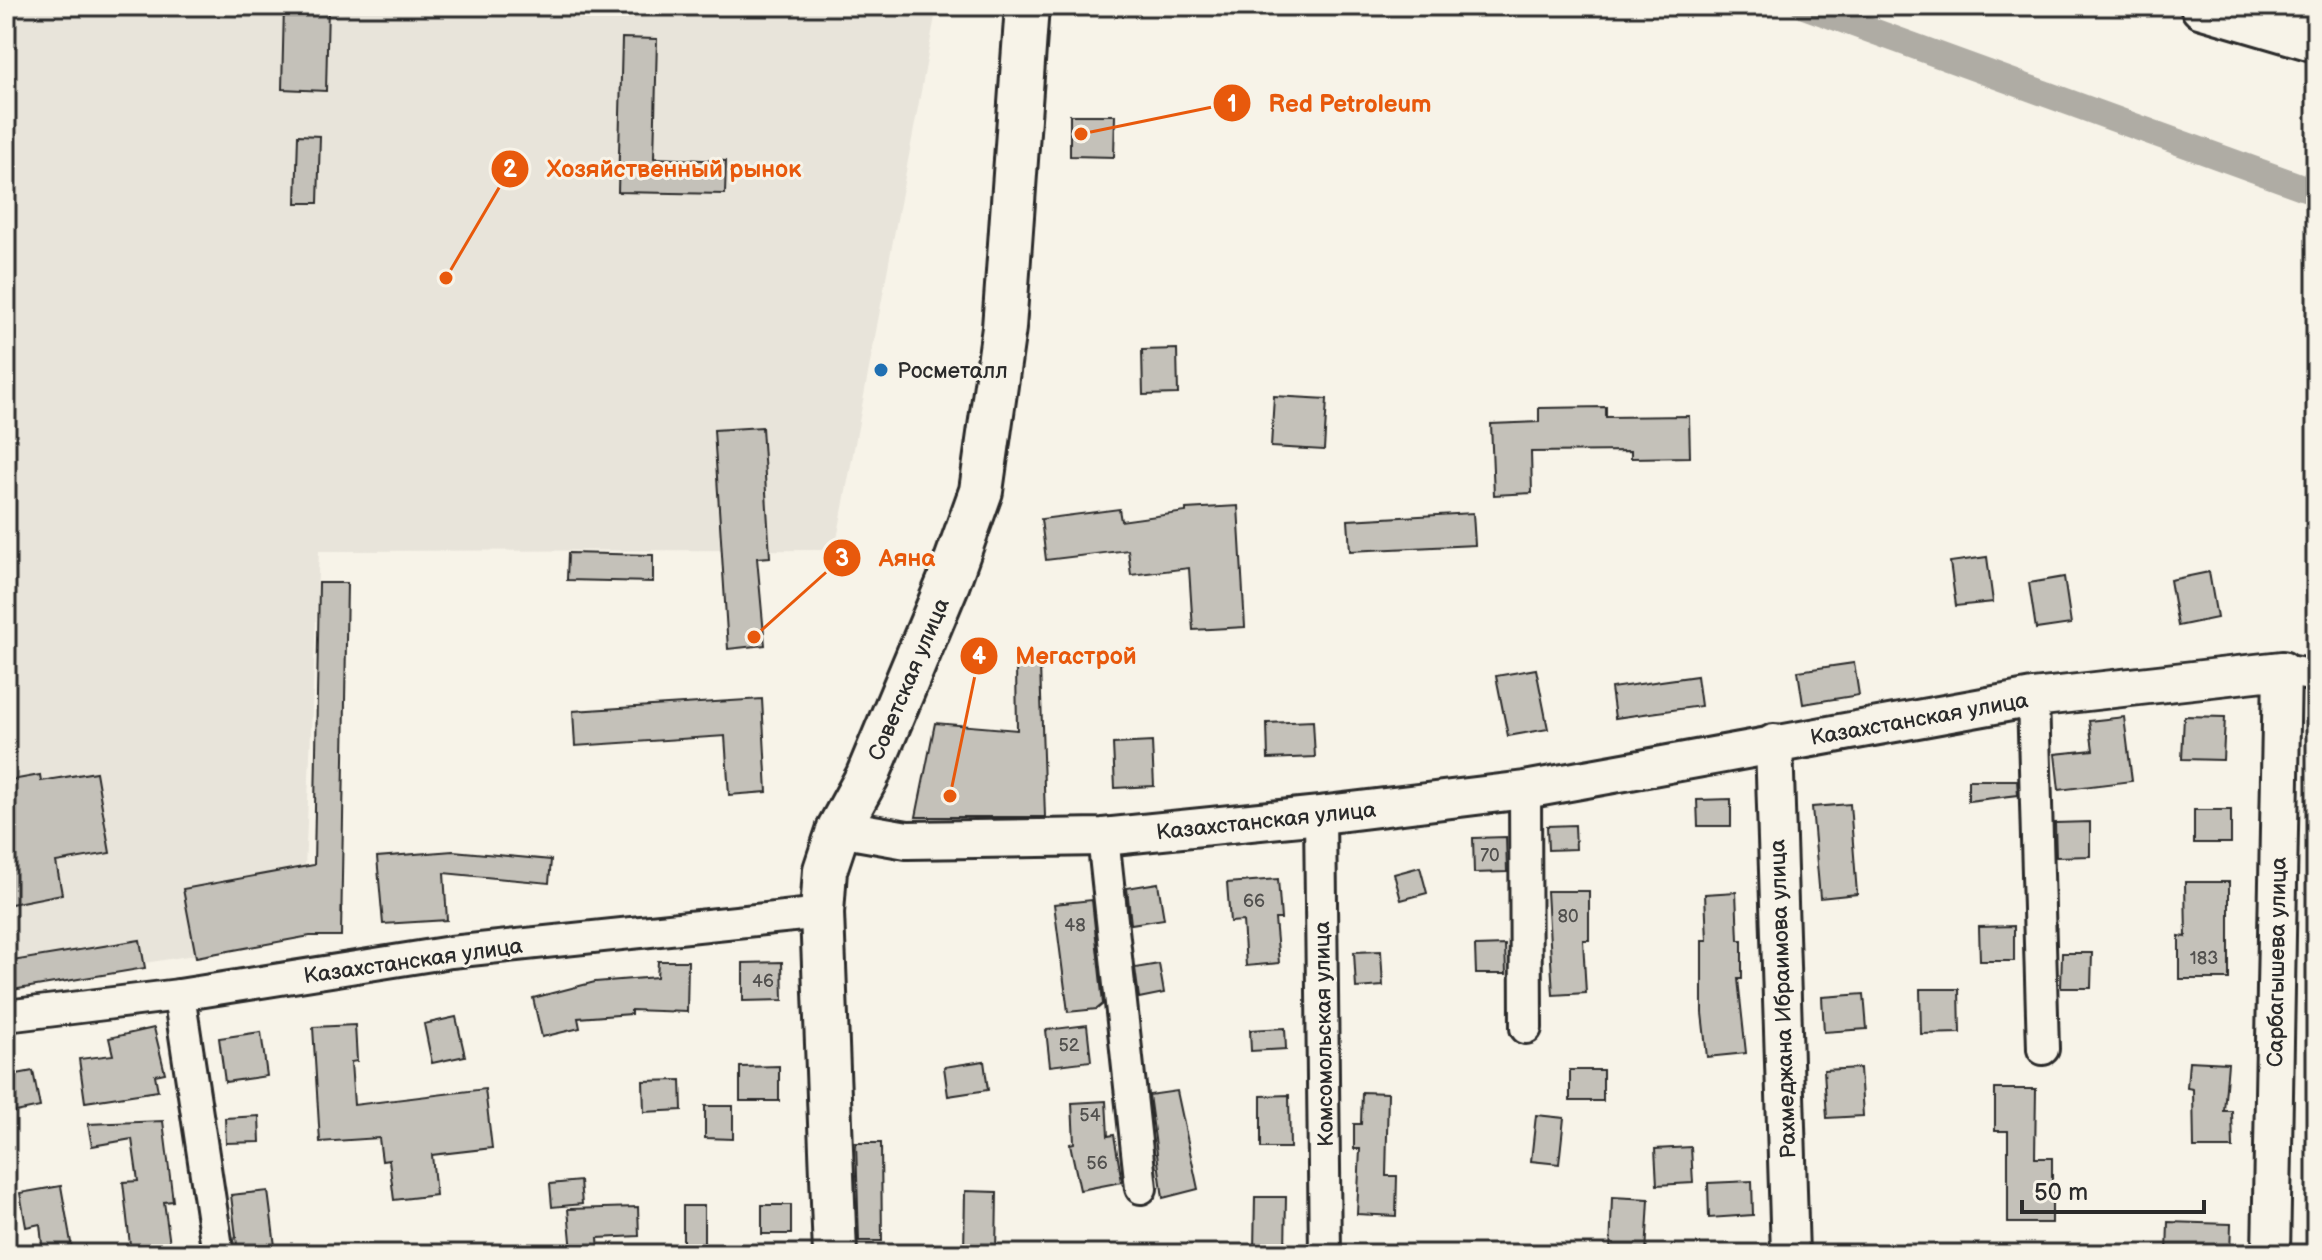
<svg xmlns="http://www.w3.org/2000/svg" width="2322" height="1260" viewBox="0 0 2322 1260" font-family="'Balsamiq Sans',sans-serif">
<rect width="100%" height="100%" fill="#f7f3e8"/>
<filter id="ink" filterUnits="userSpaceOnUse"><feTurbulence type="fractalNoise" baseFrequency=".0125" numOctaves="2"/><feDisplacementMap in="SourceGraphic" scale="16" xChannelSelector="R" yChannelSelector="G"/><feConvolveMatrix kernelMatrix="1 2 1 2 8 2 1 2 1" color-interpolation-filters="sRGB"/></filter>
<g filter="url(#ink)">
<path fill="#e8e4da" d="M6 6H937L835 550 319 551 302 937 6 986Z"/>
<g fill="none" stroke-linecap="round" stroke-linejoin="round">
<path stroke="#afaca4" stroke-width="26" d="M1804 6 2316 192"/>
</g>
<g fill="#c4c1b9" stroke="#2b2b2b" stroke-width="2">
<path d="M284 6H328L326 91 282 89Z"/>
<path d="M622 38 657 39 654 158 726 161 725 194 618 192Z"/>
<path d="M1070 115H1115L1114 157 1070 156Z"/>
<path d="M298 135 320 136 318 203H296Z"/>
<path d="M1177 349 1178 394 1143 395 1142 350Z"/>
<path d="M1274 396 1327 399 1324 450 1271 447Z"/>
<path d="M1606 407V417L1689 416 1690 457 1631 458V451L1531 452 1532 493 1494 495 1491 424 1539 422V408Z"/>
<path d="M762 427 770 557 757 558 765 645 728 649 714 430Z"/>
<path d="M1238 506 1245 627 1193 630 1189 568 1131 575 1128 550 1046 560 1041 519 1119 509 1121 521 1186 512V509Z"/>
<path d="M1473 513 1475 545 1350 551 1348 520Z"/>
<path d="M568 553 653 555V582L567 580Z"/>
<path d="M1987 557 1993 602 1956 606 1950 562Z"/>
<path d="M2209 572 2217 618 2178 626 2170 580Z"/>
<path d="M2064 577 2071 624 2036 629 2029 583Z"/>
<path d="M319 583H347L341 936H310L196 957 183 889 314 865Z"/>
<path d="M1854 663 1859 695 1803 704 1798 671Z"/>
<path d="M1040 665 1045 817H916L935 723 1017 730 1016 666Z"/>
<path d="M1536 669 1548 729 1508 736 1496 676Z"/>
<path d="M1697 676 1701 706 1615 718 1611 688Z"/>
<path d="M762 699 767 792 729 795 725 736 575 746 573 711Z"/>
<path d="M2184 716 2225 717 2223 760 2182 759Z"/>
<path d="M2124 717 2132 781 2059 790 2055 754 2093 750 2089 721Z"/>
<path d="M1313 721 1315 757 1268 759 1267 723Z"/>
<path d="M1152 742 1154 786 1115 788 1113 744Z"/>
<path d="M96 772 110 853 56 862 62 894 6 905V781L40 775 41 781Z"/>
<path d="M1968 780H2017L2018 795 1968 801Z"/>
<path d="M1731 799V826H1698L1697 800Z"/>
<path d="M1850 804 1857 894 1820 898 1812 807Z"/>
<rect x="2194" y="810" width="37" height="33"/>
<path d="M2090 822V856L2056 857 2055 823Z"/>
<path d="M1575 825 1576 849 1548 850 1547 826Z"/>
<path d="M1506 837 1507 872 1474 873 1473 838Z"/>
<path d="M453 851 551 860 549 883 444 873 447 920 383 924 377 857Z"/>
<path d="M1420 867 1427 893 1401 900 1394 874Z"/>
<path d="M1278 879 1281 919H1275L1279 963 1246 966 1243 921 1230 922 1227 883Z"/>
<path d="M2185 882H2229V979H2179V936L2186 937Z"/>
<path d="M1158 883 1164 919 1131 924 1127 888Z"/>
<path d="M1547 891H1589V940H1583L1586 993 1553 995Z"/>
<path d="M1736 892 1738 940H1742V979H1738L1746 1053 1707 1057 1702 1013V940H1707L1705 894Z"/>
<path d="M1092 900 1103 1004 1097 1009 1068 1012 1054 904Z"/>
<path d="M2014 926V961H1980L1979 927Z"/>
<path d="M140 940 145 968 6 991V962Z"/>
<path d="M1505 945 1506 974H1476L1475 946Z"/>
<path d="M1381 951 1383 986 1356 988 1354 952Z"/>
<path d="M2062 953H2092L2091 988H2061Z"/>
<path d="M658 961H688L687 1012 631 1010V1014L578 1018 580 1028 542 1037 533 998 595 982 657 977Z"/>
<path d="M782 962 783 1000 743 1001V963Z"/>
<path d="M1159 964 1164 993 1139 998 1135 968Z"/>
<path d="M1920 989H1959L1960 1033 1921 1034Z"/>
<path d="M1864 994 1867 1029 1824 1032 1822 997Z"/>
<path d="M456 1017 465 1056 432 1063 424 1024Z"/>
<path d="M355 1025 357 1061 351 1062 354 1105 485 1089 492 1148 432 1155 436 1195 394 1200 389 1160 382 1161 379 1138 320 1142 313 1027Z"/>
<path d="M1087 1025 1091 1061 1050 1066 1046 1030Z"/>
<path d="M154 1028 165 1073 155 1075 158 1091 85 1102 79 1059 113 1055 109 1038Z"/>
<path d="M1285 1028 1286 1049 1251 1051 1250 1030Z"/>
<path d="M261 1032 267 1076 225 1082 219 1038Z"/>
<path d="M984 1061 988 1090 948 1096 944 1067Z"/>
<path d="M2189 1061 2228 1063 2224 1111H2232L2233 1148H2194L2193 1089 2187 1088Z"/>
<path d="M779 1066V1101H740V1067Z"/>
<path d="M1860 1068 1863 1116 1827 1118 1824 1070Z"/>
<rect x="1570" y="1070" width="33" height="31"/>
<path d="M33 1071 40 1107 6 1114V1076Z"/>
<path d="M681 1080 682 1110 644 1112 643 1081Z"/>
<path d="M1995 1089H2036L2035 1158H2052V1223H2008V1131H1995Z"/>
<path d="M1177 1091 1198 1189 1163 1198 1149 1095Z"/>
<path d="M1362 1092 1388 1093 1386 1176H1397L1396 1216 1357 1214 1360 1149H1354V1124H1361Z"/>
<path d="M1289 1095 1290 1148H1261V1096Z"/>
<path d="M1106 1101 1108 1136 1114 1135 1122 1182 1080 1190 1070 1144 1074 1143 1072 1103Z"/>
<path d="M705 1106H733V1139L705 1138Z"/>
<path d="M1536 1115 1564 1118 1559 1164 1531 1161Z"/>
<path d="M259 1116 260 1142 226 1143 225 1118Z"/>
<path d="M163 1121 173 1201 164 1202 171 1251 131 1254 123 1182 138 1181 132 1139 92 1146 88 1124Z"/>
<path d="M856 1143H881L882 1241H859Z"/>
<path d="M1691 1147 1693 1183 1657 1185 1655 1149Z"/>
<path d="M580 1181 582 1204 552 1207 550 1184Z"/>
<path d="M1752 1181 1753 1215 1709 1218 1708 1183Z"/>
<path d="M61 1186 73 1254H43L40 1224 26 1227 20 1193Z"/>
<path d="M268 1191 276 1254H238L231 1195Z"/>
<path d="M965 1191 997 1192 996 1254H964Z"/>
<path d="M1255 1197H1286L1285 1252 1254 1251Z"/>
<path d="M1612 1197 1649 1199 1646 1254H1610Z"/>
<rect x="762" y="1205" width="29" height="29"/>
<rect x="683" y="1206" width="21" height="48"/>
<path d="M638 1207 639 1236 598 1238 599 1250 572 1252 568 1209Z"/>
<path d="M2168 1222 2231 1224 2230 1254H2167Z"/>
</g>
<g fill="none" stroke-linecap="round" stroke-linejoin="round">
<defs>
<g id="minor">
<path d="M2282 670 2316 676"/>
<path d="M2033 698 2043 1049"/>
<path d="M1525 790 1526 1028"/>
<path d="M1320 815 1325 1254"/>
<path d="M1103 837 1141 1188"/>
<path d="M179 995 218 1254"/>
<path d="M6 1016 179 995 451 952 822 913"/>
</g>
<g id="tertiary">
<path d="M1774 743 1790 1254"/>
<path d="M839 828 907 840 1103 837 1320 815 1525 790 2033 698 2282 670 2271 1254"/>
</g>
<path id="secondary" d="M835 1254 822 913 825 870 839 828 867 777 948 583 981 491 1004 328 1027 6"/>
<path id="trunk" d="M2203 6 2316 39"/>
</defs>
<use href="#minor" stroke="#2b2b2b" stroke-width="36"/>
<use href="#tertiary" stroke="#2b2b2b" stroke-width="42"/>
<use href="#secondary" stroke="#2b2b2b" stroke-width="48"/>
<use href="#trunk" stroke="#2b2b2b" stroke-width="50"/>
<use href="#minor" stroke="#f7f3e8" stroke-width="30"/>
<use href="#tertiary" stroke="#f7f3e8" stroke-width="36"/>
<use href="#secondary" stroke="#f7f3e8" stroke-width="42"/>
<use href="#trunk" stroke="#f7f3e8" stroke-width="44"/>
</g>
</g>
<circle fill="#1f6fb2" stroke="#f7f3e8" stroke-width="3" cx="881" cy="370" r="8"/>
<g text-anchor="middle" stroke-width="6" stroke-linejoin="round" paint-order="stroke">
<g font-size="18" fill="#51504e">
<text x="1490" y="861">70</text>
<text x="1254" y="907">66</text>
<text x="1568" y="922">80</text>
<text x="1075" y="931">48</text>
<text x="2204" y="964">183</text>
<text x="763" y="987">46</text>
<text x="1069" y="1051">52</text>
<text x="1090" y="1121">54</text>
<text x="1097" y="1169">56</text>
</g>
<g font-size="22" fill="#2b2b2b" stroke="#f7f3e8" text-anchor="start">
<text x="897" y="378">Росметалл</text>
</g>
<g font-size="22" fill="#2b2b2b" stroke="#f7f3e8">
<text transform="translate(908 679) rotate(-67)" y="8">Советская улица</text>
<text transform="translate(1919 718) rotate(-10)" y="8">Казахстанская улица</text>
<text transform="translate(1266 820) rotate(-6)" y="8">Казахстанская улица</text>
<text transform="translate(413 960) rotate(-8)" y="8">Казахстанская улица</text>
<text transform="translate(2276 962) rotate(-89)" y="8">Сарбагышева улица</text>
<text transform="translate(1782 999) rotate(-92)" y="8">Рахмеджана Ибраимова улица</text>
<text transform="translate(1323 1034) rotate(-91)" y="8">Комсомольская улица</text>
</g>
</g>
<path fill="none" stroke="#e8590c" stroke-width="3" d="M1081 134L1232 103M446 278L510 169M754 637L842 558M950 796L979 656"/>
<g fill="#e8590c" stroke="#f7f3e8" stroke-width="3">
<circle cx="1081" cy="134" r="8"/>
<circle cx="446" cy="278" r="8"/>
<circle cx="754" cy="637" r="8"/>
<circle cx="950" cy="796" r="8"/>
<circle cx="1232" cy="103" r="20"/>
<circle cx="510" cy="169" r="20"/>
<circle cx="842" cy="558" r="20"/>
<circle cx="979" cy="656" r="20"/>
</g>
<g font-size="24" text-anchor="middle" font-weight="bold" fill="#fff">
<text x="1232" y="112">1</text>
<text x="510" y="177">2</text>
<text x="842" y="566">3</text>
<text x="979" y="664">4</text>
</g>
<g font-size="24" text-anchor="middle" font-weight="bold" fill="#e8590c" stroke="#f7f3e8" stroke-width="6" stroke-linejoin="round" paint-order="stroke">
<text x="1350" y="112">Red Petroleum</text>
<text x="674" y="177">Хозяйственный рынок</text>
<text x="907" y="566">Аяна</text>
<text x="1076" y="664">Мегастрой</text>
</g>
<rect width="2322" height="1260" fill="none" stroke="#f7f3e8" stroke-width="32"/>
<rect x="16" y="16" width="2290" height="1228" fill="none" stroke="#2b2b2b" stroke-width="3" filter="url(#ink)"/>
<path d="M2022 1200v12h182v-12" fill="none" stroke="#2b2b2b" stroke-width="4"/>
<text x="2034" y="1200" font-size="24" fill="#2b2b2b" stroke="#f7f3e8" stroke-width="6" paint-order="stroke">50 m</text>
</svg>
